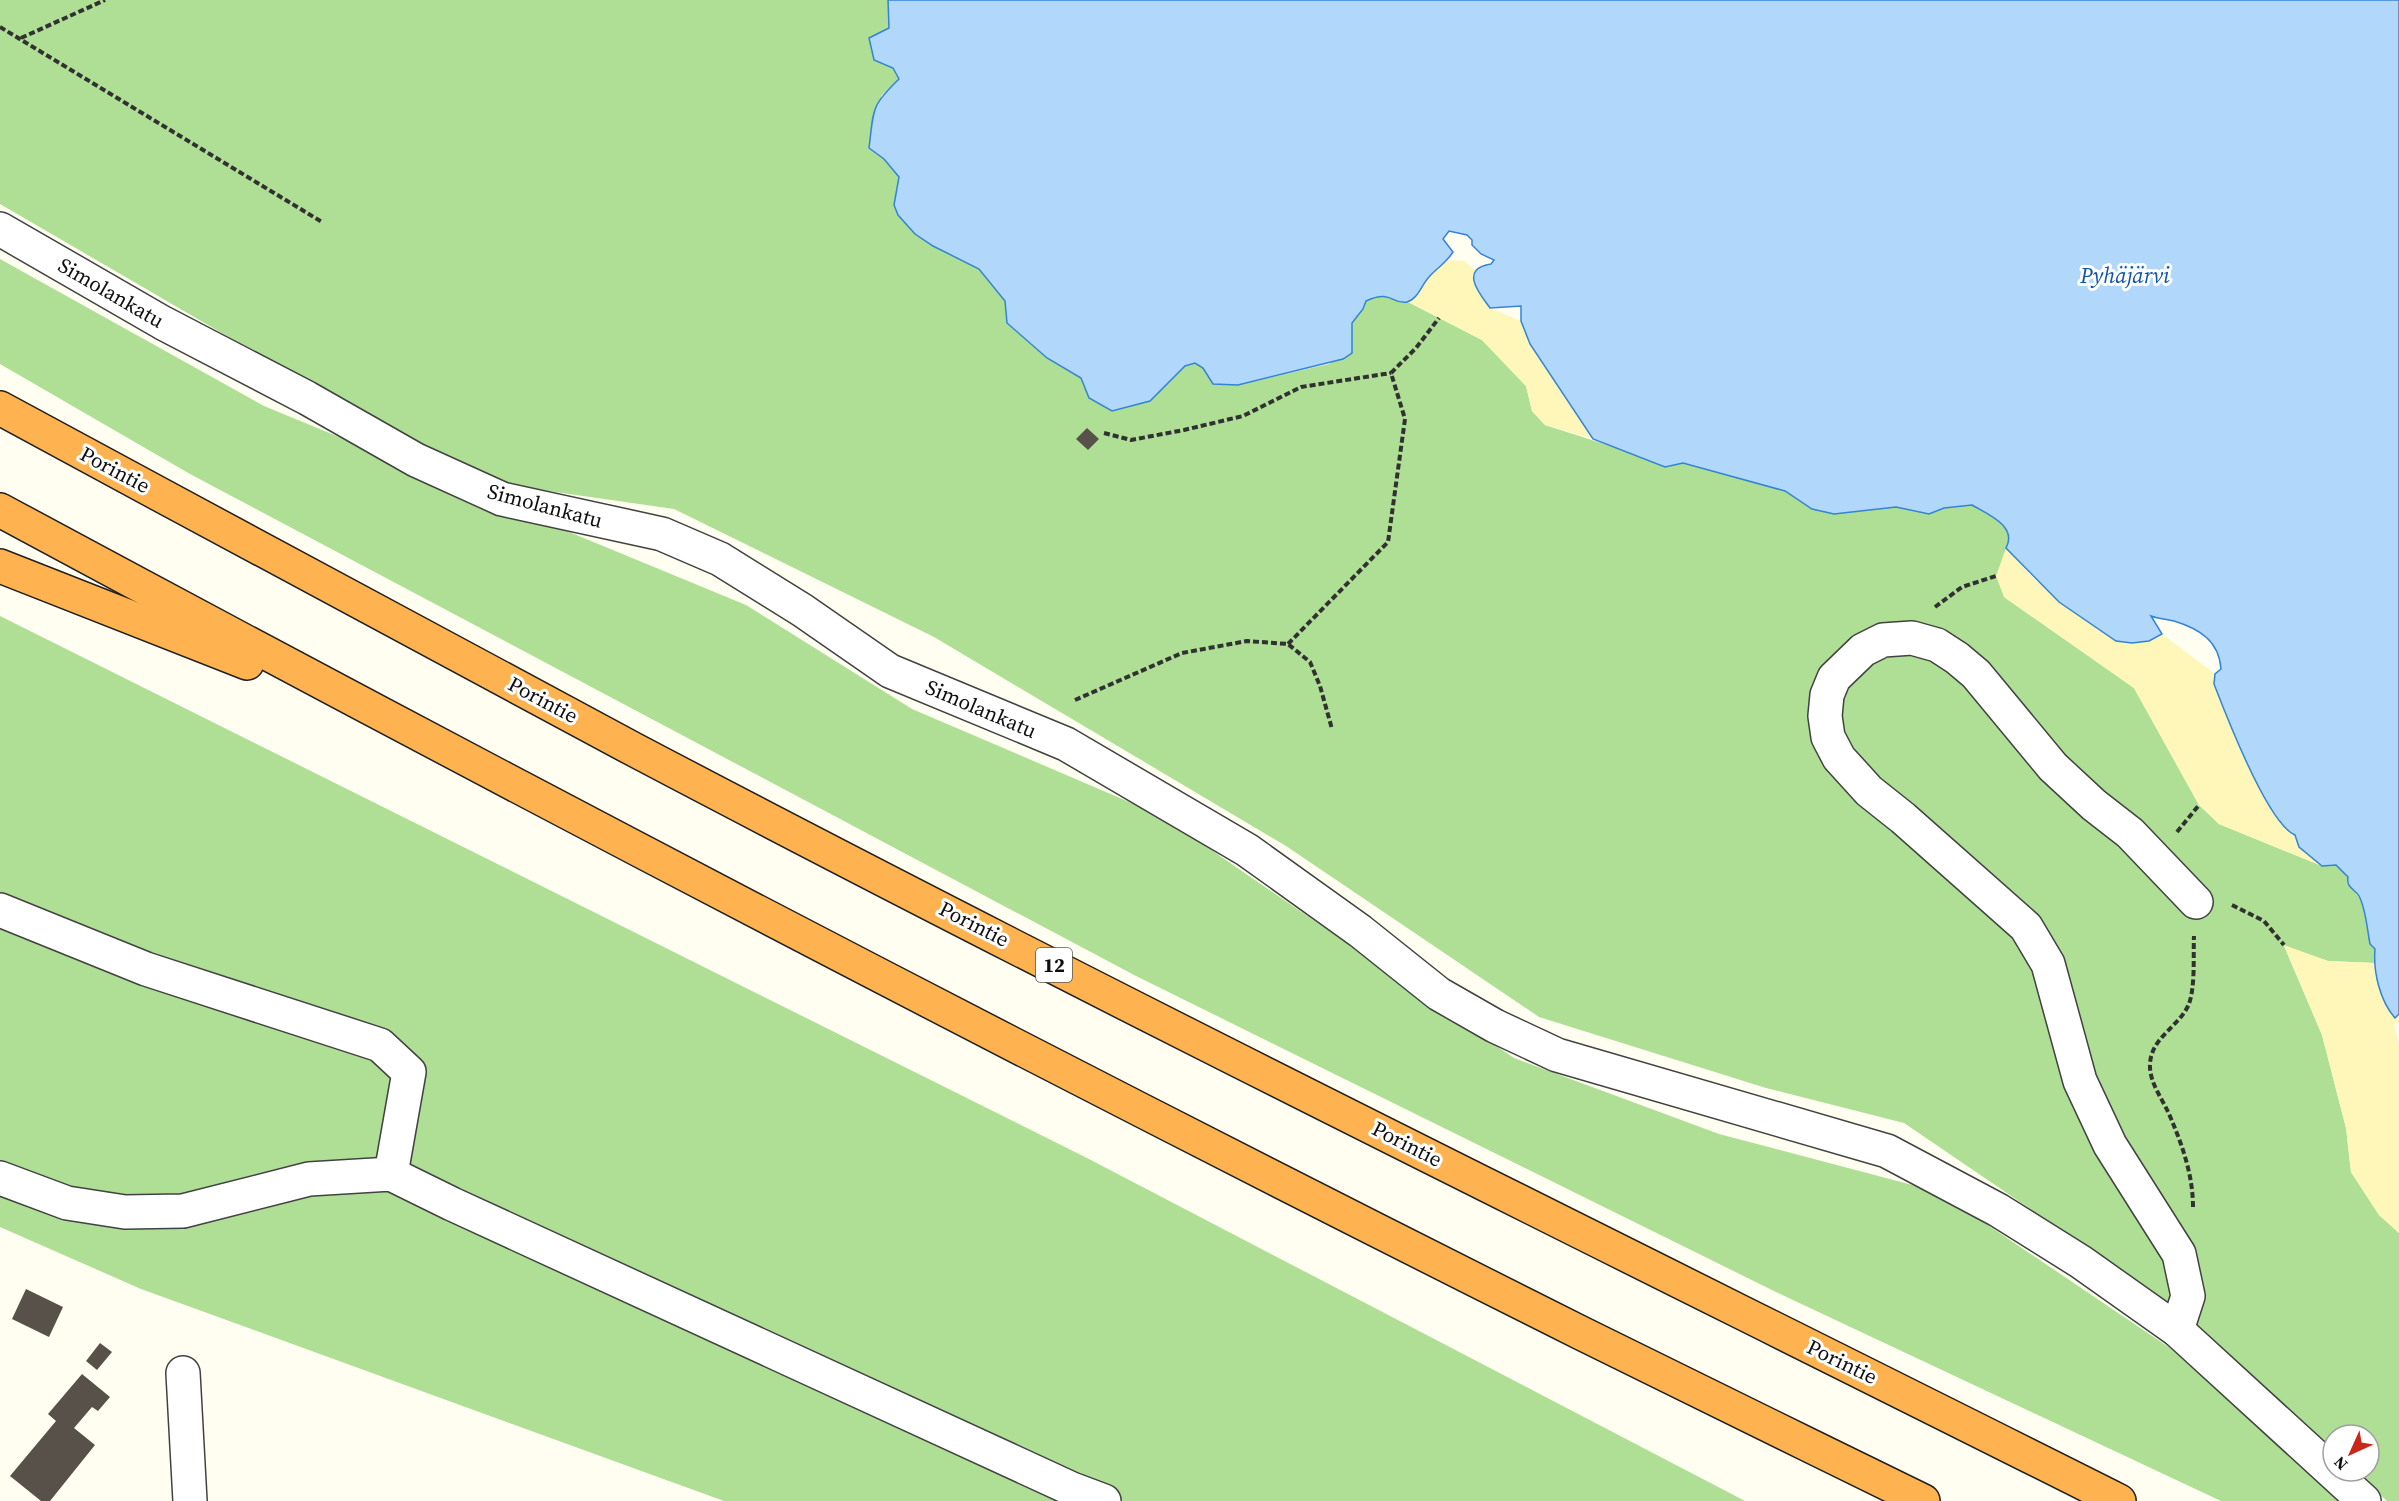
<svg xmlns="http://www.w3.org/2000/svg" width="2399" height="1501" viewBox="0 0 2399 1501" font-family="'Source Serif 4',serif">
<rect width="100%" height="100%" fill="#fffef1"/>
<g fill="#aedf95">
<path d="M0 0H888L889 28 874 60 893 68 899 79 881 96 884 159 899 177 894 204 898 215 958 257 979 268 1006 301 1008 324 1047 358 1081 378 1089 398 1180 371 1185 366 1195 363 1203 368 1213 384 1238 385 1329 364 1352 343V323L1363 309 1366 301C1389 291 1387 301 1408 302L1482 340 1526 386 1532 411 1545 425 1629 452 1665 467 1683 463 1785 491 1812 509 1863 511 1896 507 1929 514 1944 508 1972 505C1987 514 2018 526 2006 548L2004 597 2134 688 2199 805 2219 824 2322 866 2336 865 2349 877 2347 882 2361 900 2375 949 2374 963 2328 961 2284 946 2322 1035 2346 1128 2351 1172 2379 1215 2399 1233V1501H2387L2354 1471H2369V1435H2333V1452L2117 1268 1904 1123 1766 1088 1539 1017 1286 846 934 637 674 509 486 482 232 339 0 204Z"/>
<path d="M0 259 264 406 746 605 912 709 1162 816 1514 1058 1719 1134 1939 1192 2170 1348 2341 1501H2221L1776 1292 1136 976 190 474 0 364Z"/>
<path d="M0 616 1087 1158 1745 1501H724L141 1289 0 1227Z"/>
</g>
<g fill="#fef7b9">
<path d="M1448 260 1464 261 1475 270 1473 277 1490 308 1521 321 1530 344 1593 439 1545 425 1532 411 1526 386 1482 340 1408 302 1416 296 1428 278Z"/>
<path d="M2006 548 2035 580 2149 641 2162 634 2215 674 2214 684 2226 715 2261 792 2295 835 2299 847 2322 866 2219 824 2199 805 2134 688 2004 597 1996 576Z"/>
<path d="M2284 945 2328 961 2374 963 2387 1008 2395 1018 2399 1014V1023H2394L2399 1045V1233L2379 1215 2351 1172 2346 1128 2322 1035Z"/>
</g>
<path fill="#b1d7fb" stroke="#3383d7" stroke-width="1.5" d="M888 0H2399V1014L2395 1018C2380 1001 2373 972 2375 949L2370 944C2367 929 2366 909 2359 896 2355 889 2346 888 2348 877L2336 865 2322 866 2299 847 2295 835C2267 823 2226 715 2214 684L2215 674 2221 669C2219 641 2200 629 2174 621 2166 619 2159 619 2151 616L2162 634 2149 641 2132 643 2116 641 2059 602 2006 548C2018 526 1987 514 1972 505L1944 508 1929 514 1896 507 1834 514 1812 509 1785 491 1683 463 1665 467 1593 439 1530 344 1521 321V306L1490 308C1479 293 1459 269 1491 264L1494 260 1481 254 1472 245V240L1467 235 1449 231 1443 239 1453 252C1446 263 1437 268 1429 277 1422 284 1418 299 1407 302 1392 305 1392 289 1366 301L1363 309 1352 323V353L1343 359 1238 385 1213 384 1203 368 1195 363 1185 366 1150 401 1112 411 1089 398 1081 378 1047 358 1007 323 1005 301 979 269 933 246 915 234 898 215 894 205 899 177 884 159 869 148C874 109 870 107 899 79L893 68 874 60 869 38 889 28Z"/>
<g fill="#58514a">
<path d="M1087 428 1099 439 1088 450 1076 439Z"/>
<path d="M26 1289 63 1307 49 1337 12 1319Z"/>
<path d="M100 1343 112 1352 97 1370 86 1361Z"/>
<path d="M82 1374 110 1397 98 1411 92 1407 74 1428 95 1445 50 1501H41L10 1476 56 1421 48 1414Z"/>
</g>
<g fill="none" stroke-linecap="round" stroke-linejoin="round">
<defs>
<g id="minor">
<path d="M0 229 163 323 307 398 416 460 502 499 662 534 720 559 802 610 890 671 1066 744 1247 850 1360 931 1439 994 1495 1026 1557 1055 1887 1151 1998 1210 2081 1262 2177 1330 2364 1501"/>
<path d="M0 910 146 969 380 1045 409 1072 391 1174"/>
<path d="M0 1178 67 1203 125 1212 183 1211 309 1179 391 1174 452 1204 1072 1489 1104 1501"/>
<path d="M2177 1330 2188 1296 2179 1254 2110 1145 2080 1081 2048 964 2026 927 1903 818 1869 791 1839 758 1828 737 1825 716 1827 695 1834 678 1863 650 1883 640 1912 638 1937 645 1957 658 1976 674 2053 767 2094 805 2130 833 2196 902"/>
<path d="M183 1373 190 1501"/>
</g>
<g id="highway">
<path d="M0 408C211 522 422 637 633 749 1124 1008 1623 1252 2119 1501"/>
<path d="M0 510C523 792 1050 1067 1581 1333 1695 1390 1809 1445 1923 1501"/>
<path d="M0 566 247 663"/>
</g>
</defs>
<use href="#minor" stroke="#424242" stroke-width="36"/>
<use href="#highway" stroke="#202020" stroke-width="36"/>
<g stroke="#313131" stroke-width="4" stroke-dasharray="6 3" stroke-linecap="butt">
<path d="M0 27 322 222"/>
<path d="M21 38 105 0"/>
<path d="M1104 433 1131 440 1184 430 1243 416 1301 387 1391 373"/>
<path d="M1935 607 1962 587 1996 576"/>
<path d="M1288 644 1388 542 1405 419 1391 373 1416 348 1439 318"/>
<path d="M1075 700 1182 653 1247 641 1288 644 1310 662 1320 686 1332 729"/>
<path d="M2177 832 2199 805"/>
<path d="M2232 905 2264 921 2284 945"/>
<path d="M2193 1207C2193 1175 2182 1144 2169 1114 2162 1098 2149 1082 2150 1064 2151 1039 2176 1028 2187 1008 2196 992 2193 955 2194 936"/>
</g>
<use href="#minor" stroke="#fff" stroke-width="33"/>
<use href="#highway" stroke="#feb350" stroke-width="33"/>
</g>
<g text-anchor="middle" stroke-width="6" stroke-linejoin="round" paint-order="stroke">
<rect fill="#fff" stroke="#575757" stroke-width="1.5" x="1036" y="948" width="36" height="34" rx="4.5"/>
<g font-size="20" font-weight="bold" fill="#0f0f0f">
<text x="1054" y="972">12</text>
</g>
<g font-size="21" fill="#0f0f0f" stroke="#fff">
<text transform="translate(111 293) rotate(30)" y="7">Simolankatu</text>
<text transform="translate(115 470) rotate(28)" y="7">Porintie</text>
<text transform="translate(545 506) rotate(15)" y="7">Simolankatu</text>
<text transform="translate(543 700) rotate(28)" y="7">Porintie</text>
<text transform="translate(981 709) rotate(23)" y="7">Simolankatu</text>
<text transform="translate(974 924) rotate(27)" y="7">Porintie</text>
<text transform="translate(1407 1144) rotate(27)" y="7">Porintie</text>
<text transform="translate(1842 1362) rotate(26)" y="7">Porintie</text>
</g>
<g font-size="22" font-style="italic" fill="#0e55ab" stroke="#fff">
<text x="2125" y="283">Pyhäjärvi</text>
</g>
</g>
<g transform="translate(2351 1453) rotate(225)"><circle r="28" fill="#ffffff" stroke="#9f9f9f" stroke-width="1.5"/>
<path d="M0-4.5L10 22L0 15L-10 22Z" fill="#ca271c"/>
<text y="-9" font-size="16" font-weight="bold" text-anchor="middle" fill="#0f0f0f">N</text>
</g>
</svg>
